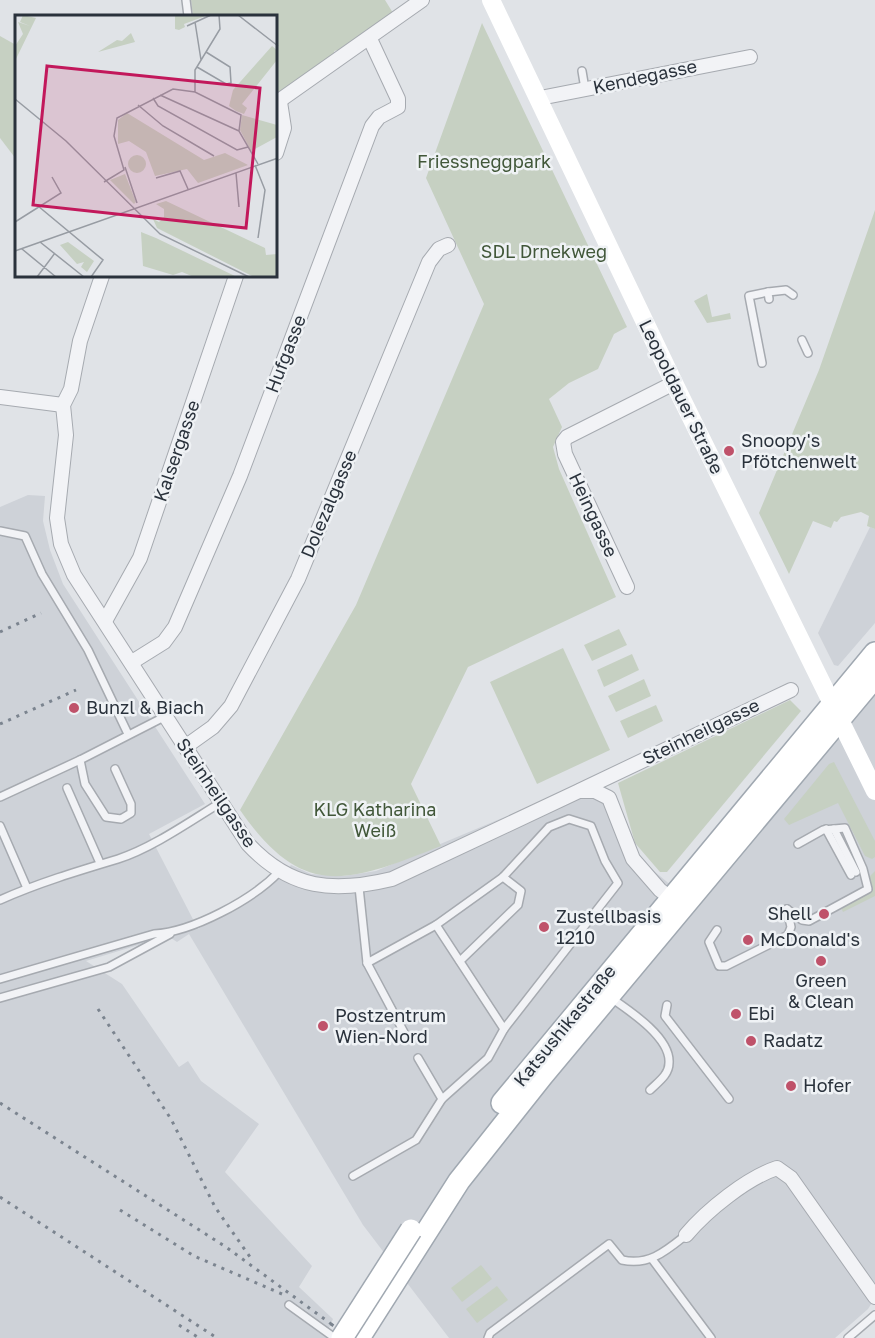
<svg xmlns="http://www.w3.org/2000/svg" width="875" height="1338" viewBox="0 0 875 1338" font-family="'Golos Text',sans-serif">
<rect width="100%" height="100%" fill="#e0e3e7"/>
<g fill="#ced2d8">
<path d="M28 495 45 496 43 521 50 550 63 584 205 804 149 834 198 929 273 884 291 865 311 874 344 876 376 871 598 778 636 856 685 897 875 681V1298L868 1309 835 1338H449L363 1225 189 934 177 942 168 936 86 961 122 984 179 1067 188 1061 201 1081 259 1124 225 1172 312 1266 299 1287 333 1319 326 1335 330 1338H0V507Z"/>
<path d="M870 527 875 529V623L838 666 834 665 818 633Z"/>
</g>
<g fill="#c6d0c2">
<path d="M191 0H385L393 13 346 48 334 51 337 58 276 96V16H193Z"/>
<path d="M482 23 627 327 614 334 598 369 569 383 549 399 562 427 553 447 559 469 616 597 468 667 411 784 441 846C349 882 304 902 240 810L356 605 484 304 426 178Z"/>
<path d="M0 36 16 45V159L0 138Z"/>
<path d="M875 210V529L867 526 869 516 861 512 841 517 837 522 834 521 831 528 813 521 789 574 759 513 819 370Z"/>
<path d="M707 294 712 317 730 313 731 319 707 323 694 301Z"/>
<path d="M619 629 627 645 592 661 584 645Z"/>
<path d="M563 648 610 750 537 784 490 682Z"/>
<path d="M632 654 639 670 604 687 597 670Z"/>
<path d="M644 679 651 696 616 712 608 696Z"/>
<path d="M790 700 801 711 667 872H660L635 843 618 783Z"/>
<path d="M656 705 663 721 628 738 620 721Z"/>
<path d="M834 762 875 841V857L872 859 865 856 838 803 789 825 784 819 829 764Z"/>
<path d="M875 871V896L843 912 841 908 869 893V877Z"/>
<path d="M481 1265 492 1279 462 1302 451 1288Z"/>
<path d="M497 1286 508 1300 477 1323 466 1309Z"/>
</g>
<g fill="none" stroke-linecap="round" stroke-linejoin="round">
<defs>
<g id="service">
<path d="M186 0 188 16"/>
<path d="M582 71 585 89"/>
<path d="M769 299 768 292 786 290 793 295"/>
<path d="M802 340 808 353"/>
<path d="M762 363 749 296 768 292"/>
<path d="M0 531 25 536 42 574 88 650 128 734"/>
<path d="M115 769 131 804V813L121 819 106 817 85 784 80 760 166 716"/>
<path d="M67 788 100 863"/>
<path d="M0 797 80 760"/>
<path d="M0 826 27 888"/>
<path d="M826 829 851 875"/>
<path d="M798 844 823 830 834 829 856 872"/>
<path d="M359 887 367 963 407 1038"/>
<path d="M0 900C38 883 78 871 118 859 152 848 189 822 220 803"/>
<path d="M787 909 802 920 809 921 868 889 863 869 845 828 834 829"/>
<path d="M436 925 503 877 549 827 569 819 591 826 605 861 618 883 504 1029"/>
<path d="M717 930 709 942 719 966H726L788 935 791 927 787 909"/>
<path d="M460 961 518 905 521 891 503 877"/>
<path d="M0 979 154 934C192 932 252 900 279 872"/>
<path d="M0 998 109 967 170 934"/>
<path d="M611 998C630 1011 671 1038 669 1063 669 1075 658 1082 650 1090"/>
<path d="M667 1005 665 1016 729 1099"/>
<path d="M418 1058 442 1099"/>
<path d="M353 1176 416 1140 442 1099 488 1058 504 1029 436 925 367 963"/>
<path d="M652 1259 711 1338"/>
<path d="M289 1305 335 1338"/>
<path d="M488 1338 490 1333 609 1244 622 1260C649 1266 666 1251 686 1235"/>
<path d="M848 1338 875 1315"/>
</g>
<g id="minor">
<path d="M540 98 750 57"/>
<path d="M276 103 422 0"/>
<path d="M276 153 284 128 280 102"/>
<path d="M102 276 80 341 71 389 63 405 66 435 57 518 61 544 74 575 248 844C291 890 334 893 392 879L579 791H595L609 798 633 859 660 890 677 903"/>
<path d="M0 397 63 405"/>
<path d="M627 587 565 454 563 442 567 437 674 383"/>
<path d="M105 621 140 558 236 276"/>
<path d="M132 662 164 642 175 627 240 476 372 126 379 117 398 107V99L370 39"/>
<path d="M185 747 213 727 231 706 298 579 429 262 439 249 448 245"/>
<path d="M581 790 791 690"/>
<path d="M686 1235C707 1210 747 1178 777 1168L791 1178 875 1297"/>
</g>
<g id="primary">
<path d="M502 1103 875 653"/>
<path d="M359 1338 459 1181 543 1075 875 677"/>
</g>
</defs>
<use href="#service" stroke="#a6aab0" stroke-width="10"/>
<use href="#minor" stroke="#a6aab0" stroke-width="16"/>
<use href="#primary" stroke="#a0a8b1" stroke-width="24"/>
<use href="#service" stroke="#f2f3f6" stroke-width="7"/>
<use href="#minor" stroke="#f2f3f6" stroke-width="14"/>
<path stroke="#fff" stroke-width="18" d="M491 0 674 383 875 791"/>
<use href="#primary" stroke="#fff" stroke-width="21"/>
<g stroke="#7b848f" stroke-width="3" stroke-dasharray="3 6" stroke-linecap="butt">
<path d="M0 632 41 613"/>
<path d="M0 724 76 690"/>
<path d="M98 1009 171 1119 215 1207 250 1257"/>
<path d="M0 1103 226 1247 338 1329"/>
<path d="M0 1197 217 1338"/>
<path d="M120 1210 194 1256 282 1294"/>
<path d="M331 1324 350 1338"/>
<path d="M179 1325 199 1338"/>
</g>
<defs>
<path id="primary-bridge" d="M342 1338 411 1230"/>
</defs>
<use href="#primary-bridge" stroke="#a0a8b1" stroke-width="24" stroke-linecap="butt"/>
<use href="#primary-bridge" stroke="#fff" stroke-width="21"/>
</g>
<g fill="#bf526a" stroke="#eff2f5" stroke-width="2">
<circle cx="729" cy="451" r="6"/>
<circle cx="74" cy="708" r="6"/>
<circle cx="824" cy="914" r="6"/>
<circle cx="544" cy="927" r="6"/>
<circle cx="748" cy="940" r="6"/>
<circle cx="821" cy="961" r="6"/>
<circle cx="736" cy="1014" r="6"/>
<circle cx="323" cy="1026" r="6"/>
<circle cx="751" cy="1041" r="6"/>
<circle cx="791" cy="1086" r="6"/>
</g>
<g text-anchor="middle" stroke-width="5" stroke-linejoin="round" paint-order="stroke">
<g font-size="18" fill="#2a323c" stroke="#eff2f5">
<text transform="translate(645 77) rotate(-12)" y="6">Kendegasse</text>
<text transform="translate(286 354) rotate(-69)" y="6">Hufgasse</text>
<text transform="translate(681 397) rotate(64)" y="6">Leopoldauer Straße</text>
<text transform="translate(177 451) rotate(-71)" y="6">Kalsergasse</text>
<text transform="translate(329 504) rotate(-67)" y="6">Dolezalgasse</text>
<text transform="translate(593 515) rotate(65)" y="6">Heingasse</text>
<text transform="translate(701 732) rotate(-26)" y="6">Steinheilgasse</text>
<text transform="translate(216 793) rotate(56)" y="6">Steinheilgasse</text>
<text transform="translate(565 1026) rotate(-51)" y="6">Katsushikastraße</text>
</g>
<g font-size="18" fill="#415739" stroke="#eff2f5">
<text x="484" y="168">Friessneggpark</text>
<text x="544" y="258">SDL Drnekweg</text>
<text x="375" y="816">KLG Katharina<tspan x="375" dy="21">Weiß</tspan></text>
</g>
<g font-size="18" fill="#2a323c" stroke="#eff2f5" text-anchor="start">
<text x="741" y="447">Snoopy's<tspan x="741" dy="21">Pfötchenwelt</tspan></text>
<text x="86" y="714">Bunzl &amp; Biach</text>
<text x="812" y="920" text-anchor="end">Shell</text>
<text x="556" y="923">Zustellbasis<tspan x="556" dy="21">1210</tspan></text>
<text x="760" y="946">McDonald's</text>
<text x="821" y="987" text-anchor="middle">Green<tspan x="821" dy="21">&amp; Clean</tspan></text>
<text x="748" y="1020">Ebi</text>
<text x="335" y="1022">Postzentrum<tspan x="335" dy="21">Wien-Nord</tspan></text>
<text x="763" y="1047">Radatz</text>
<text x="803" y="1092">Hofer</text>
</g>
</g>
<g transform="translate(15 15)">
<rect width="262" height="262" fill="#e0e3e7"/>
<path d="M8 0 21 3 0 46V31L8 19 3 7 15 11 5 7ZM160 0H193L169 9 170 12 164 15 160 14ZM116 18 120 27 83 37 102 25 107 26ZM257 31 262 35V45L227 89 232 93 229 99 221 96 214 91 218 75ZM112 98 189 145 210 138 233 150 183 168 172 154 140 161 131 137 114 126 103 129V105ZM227 100 262 110V122L236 136 225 115ZM113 149a9 9 0 1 1 18 0a9 9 0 1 1-18 0ZM110 159 121 187 119 189 95 165ZM151 186 250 233 251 240 262 239V262H239L142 213 138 204 144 207 149 202V194L141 189ZM126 217 141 223 222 262H179L167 257 158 260 128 251ZM53 227 79 246 72 257 66 252 69 247 62 249 45 230Z" fill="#c6d0c2"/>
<path fill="none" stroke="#979ca3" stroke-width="1.5" d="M223 0 263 31M180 7 186 45M172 11 196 0M182 52 211 69 216 68 215 52 191 37M180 77V55L205 14 204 0M145 80 224 116M138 83 143 91 222 135 233 132M0 84 51 126 145 219 234 262M123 90 148 111 199 141M240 150 250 175 243 223M110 152 122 188M221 158 224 192M141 163 165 156 173 174M89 167 109 155 99 121 102 103 158 74 180 77 226 100 224 116 243 149M23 191 88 245 76 262M0 207 46 178 37 162M25 227 69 262M7 234 41 262M0 236 263 143M22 262 40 238"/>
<path fill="#c2185b" fill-opacity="0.15" stroke="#c2185b" stroke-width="3" d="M32 51 245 73 231 213 18 190Z"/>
<rect width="262" height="262" fill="none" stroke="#2a323c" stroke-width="3"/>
</g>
</svg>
